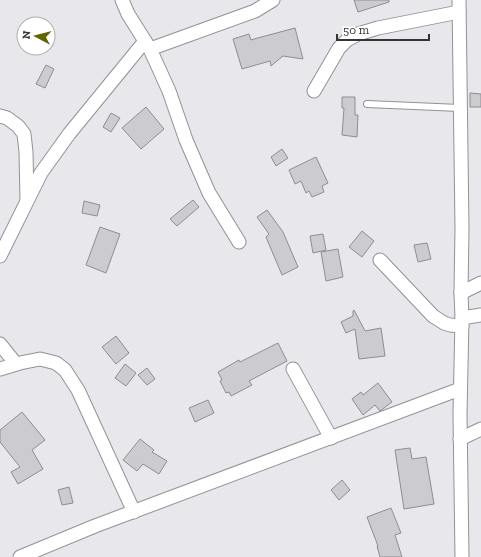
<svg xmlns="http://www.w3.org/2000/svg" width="481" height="557" viewBox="0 0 481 557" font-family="'Zilla Slab',serif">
<rect width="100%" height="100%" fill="#e8e7ec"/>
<g fill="#cccbd0" stroke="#8e8e92">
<path d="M354 0H389V2L358 12Z"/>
<path d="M295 28 303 59 283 56 271 66 270 61 242 69 233 39 249 34 251 40 254 39Z"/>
<path d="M46 65 54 69 45 88 36 84Z"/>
<path d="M470 93 481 94V107H470Z"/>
<path d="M342 97H355V115H358L357 137 342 135 344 108H342Z"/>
<path d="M146 107 164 129 141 149 122 128Z"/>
<path d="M111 113 120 118 111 132 103 127Z"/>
<path d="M282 149 288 158 276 166 271 157Z"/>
<path d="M316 157 328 183 322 186 324 192 312 197 309 191 306 193 301 181 295 184 289 170Z"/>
<path d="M193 200 199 207 177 226 170 219Z"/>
<path d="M84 201 100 205 97 216 82 213Z"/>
<path d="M267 210 283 232 298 267 282 275 266 237 269 234 257 217Z"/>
<path d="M100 227 120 234 106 273 86 265Z"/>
<path d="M362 231 374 241 362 257 349 247Z"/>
<path d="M323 234 326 250 313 253 310 236Z"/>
<path d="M427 243 431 259 418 262 414 245Z"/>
<path d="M338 249 343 277 326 281 321 252Z"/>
<path d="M354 310 365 331 381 328 385 356 359 359 355 329 346 333 341 322 353 316V311Z"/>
<path d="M116 336 129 353 116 364 102 347Z"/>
<path d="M278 343 287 361 249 381 252 385 231 396 229 392 226 393 220 381 222 380 218 372 239 360 240 362Z"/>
<path d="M125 364 136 373 126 386 115 378Z"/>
<path d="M147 368 155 379 147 385 138 375Z"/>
<path d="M378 383 392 402 380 411 375 405 363 415 352 399 361 392 363 395Z"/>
<path d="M208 400 214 413 195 422 189 408Z"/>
<path d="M22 412 45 440 32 450 43 469 18 484 11 472 20 467 0 442V430Z"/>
<path d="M140 439 154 450 152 452 167 461 159 474 143 464 137 471 123 460Z"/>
<path d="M410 448 412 459 426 457 434 504 404 509 395 450Z"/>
<path d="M342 480 350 490 339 500 331 490Z"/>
<path d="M69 487 73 503 62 505 58 490Z"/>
<path d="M391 508 401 533 395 535 402 557H380L377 546H378L367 517Z"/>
</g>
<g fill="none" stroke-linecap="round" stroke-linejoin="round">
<defs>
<path id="lane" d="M367 104 460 108"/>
<g id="street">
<path d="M122 0 128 14 150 49 255 11 273 0"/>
<path d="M459 0 462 228 461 293 462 318 460 414 462 557"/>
<path d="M150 49 169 91 186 140 209 193 239 242"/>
<path d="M314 91 339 48 347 40 358 34 378 28 459 12"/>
<path d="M0 116 7 118 18 126 24 134 26 152 27 200"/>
<path d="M0 256 41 173 69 134 145 41"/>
<path d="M380 260 433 316 444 323 450 325 462 326"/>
<path d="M461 293 481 283"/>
<path d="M462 318 481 315"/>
<path d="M0 344 16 364"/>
<path d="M0 369 20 363 40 359 56 363 65 370 78 390 134 512"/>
<path d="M293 369 331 438"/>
<path d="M460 439 481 429"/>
<path d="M20 557 95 526 460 389"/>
</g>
</defs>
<use href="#lane" stroke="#929196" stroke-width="8"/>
<use href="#street" stroke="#929196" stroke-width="15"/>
<use href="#lane" stroke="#fff" stroke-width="6"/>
<use href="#street" stroke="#fff" stroke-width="13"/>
</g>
<g transform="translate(36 36) rotate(277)"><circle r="19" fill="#ffffff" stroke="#aeadae"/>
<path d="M0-3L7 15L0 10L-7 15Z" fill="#606500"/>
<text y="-6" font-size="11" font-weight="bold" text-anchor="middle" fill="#343335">N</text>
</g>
<path d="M337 34v6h92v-6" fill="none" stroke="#343335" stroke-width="2"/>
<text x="343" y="34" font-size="12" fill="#343335" stroke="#ffffff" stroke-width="3" paint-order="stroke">50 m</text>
</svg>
